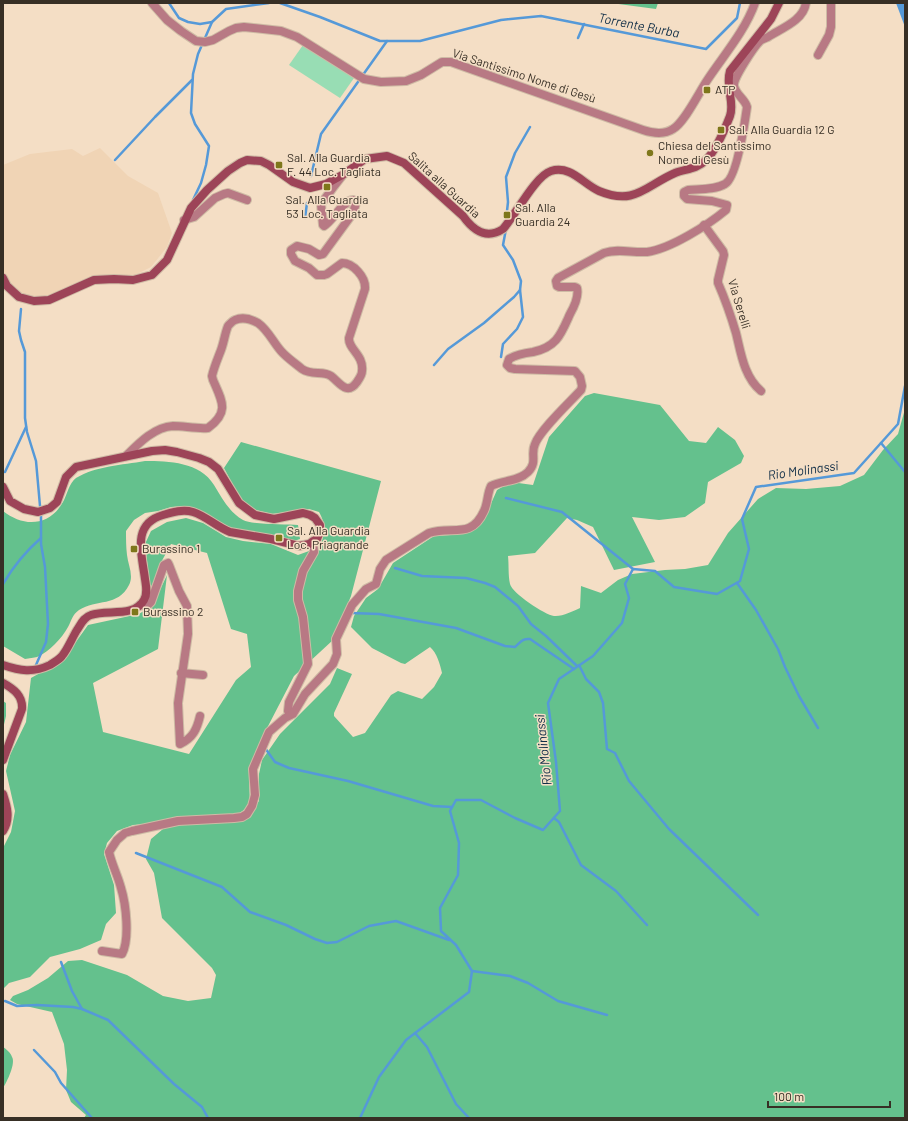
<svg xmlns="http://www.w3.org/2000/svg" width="908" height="1121" viewBox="0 0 908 1121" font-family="Barlow,sans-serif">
<rect width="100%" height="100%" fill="#f4dec5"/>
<path fill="#f0d4b5" d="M100 148 128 176 158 193 172 233 167 247 151 267 135 275 94 276 49 295 40 297 32 298 22 295 12 288 3 272V165L30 154 72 149 83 156Z"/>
<path fill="#98ddb4" d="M303 45 354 78 340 98 289 65Z"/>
<g fill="#64c18d">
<path d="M611 3H658L656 9Z"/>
<path d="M594 393 660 405 689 441 706 443 718 427 735 440 744 456 741 463 708 482 705 503 685 517 659 520 632 517 655 562 614 570 593 527 577 520 567 518 535 553 508 556C509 565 508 575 510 584 512 593 545 615 554 616 562 617 573 611 580 608L581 586 601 593 618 580 632 574 665 570 685 569 708 565 728 533 758 499 776 488 806 489 840 486 864 475 883 450 898 434 905 409V1118H84L86 1115 71 1102 66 1090 67 1070 64 1044 52 1012 17 1004 10 1000 13 996 28 990 48 978 68 961 82 960 127 975 163 996 188 1001 211 998 216 975 212 968 162 918 154 873 146 859 151 839 163 829 171 824 248 815 259 801V774L262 760 280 734 330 684 337 668 352 674 334 713V716L353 737 365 733 391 695 398 691 422 699 434 687 442 673C440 664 437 653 430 647L405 664 401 663 372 648 351 627 354 616 366 598 378 589 393 563 434 536 451 535 475 528 486 515 497 490 511 482 533 485 549 437 585 396Z"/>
<path d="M241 442 381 481 351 596 333 640 294 676 265 732 254 758 249 776 250 805 236 816 133 825 117 831 107 843 104 854 114 885 116 913 106 924 101 940 80 949 50 957 30 977 9 983 3 989V848L11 832 15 811 6 771 10 755 26 722 31 678 63 660 88 625 139 614 153 605 167 575 158 649 93 683 103 732 189 754 236 680 251 667 247 634 231 629 207 553 171 544 158 568 155 585 150 586 145 544 151 531 167 522 186 518 203 523 226 537 243 541 271 544 298 555 320 547C325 532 327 527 319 512L309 509 272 514 256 510 241 500 224 468Z"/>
<path d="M145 461C169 461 200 462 214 485 222 498 229 512 243 520 252 525 286 524 298 525L300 539 294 541 231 528 198 510 184 506 171 507 158 511 145 513 134 520 126 531C126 539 126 547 127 555 128 565 134 575 129 585 118 607 96 599 79 610 72 615 72 620 68 627 62 638 49 652 37 657 34 658 29 658 25 659L3 646V511C23 527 49 527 63 502 67 495 69 483 76 478 96 466 122 465 145 461Z"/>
<path d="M3 701 6 703V716L3 729Z"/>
<path d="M3 1047C6 1049 11 1053 12 1057 16 1063 7 1082 3 1088Z"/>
</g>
<path fill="#5599d8" d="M896 3H905V27Z"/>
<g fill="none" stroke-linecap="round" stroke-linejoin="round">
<g stroke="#5599d8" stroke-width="2.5">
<path d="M169 3 179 18 188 22 200 24 212 22 226 9 269 3"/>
<path d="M280 3 320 17 380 41H420L501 20 541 16 706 49 737 18 740 3"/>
<path d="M578 38 584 24"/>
<path d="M115 160 155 117 192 80"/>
<path d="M311 176 321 134 387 41"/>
<path d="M193 200 201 183 206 165 209 146 195 124 191 113 193 74 198 54 212 22"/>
<path d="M305 218 307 203"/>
<path d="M506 220 508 202 506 177 515 153 530 127"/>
<path d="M21 309 19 331 21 340 25 352V418L27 432 36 461 40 506"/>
<path d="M501 357 503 344 517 329 523 317 520 290"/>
<path d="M434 365 448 349 484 323 514 297 520 290 521 281 513 260 503 245 506 229"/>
<path d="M881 443 905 472"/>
<path d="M5 472 26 427"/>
<path d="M506 498 562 512 633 569"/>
<path d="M395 568 422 576 466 578 485 583 495 587 518 606 531 624 546 636 577 666"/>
<path d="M737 583 756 610 778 649 785 667 799 696 818 728"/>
<path d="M3 584C13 567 26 551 41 538"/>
<path d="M351 613 379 614 456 628 505 646 515 647C520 643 522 638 530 639L574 669"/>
<path d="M36 665 46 642 48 624 45 567 41 544V514"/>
<path d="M579 665 586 679 599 692 603 703 607 749 615 753 629 781 669 829 758 915"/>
<path d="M265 748 275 762 289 768 348 781 433 806 452 807"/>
<path d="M554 818 559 822 581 865 616 891 647 925"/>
<path d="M136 853 222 887 250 912 286 925 315 939 327 943 337 942 369 926 396 921 449 940"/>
<path d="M61 962 72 991 82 1009"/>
<path d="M472 971 510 976 528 983 558 1001 607 1015"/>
<path d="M5 1001 17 1006 37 1005 73 1007 82 1009 108 1020 174 1084 202 1107 208 1118"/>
<path d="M415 1033 427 1047 456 1104 469 1118"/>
<path d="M34 1050 55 1072 61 1083 92 1118"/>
<path d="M360 1118 379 1077 406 1040 469 992 472 971 456 945 441 931 440 908 458 875 459 843 450 811 456 800H481L515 818 543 830 560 811 556 762 548 703 559 679 593 656 622 623 629 598 625 584 633 569 655 571 674 587 717 594 740 581 749 549 742 519 756 487 854 473 898 424 905 386"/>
</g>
<defs>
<g id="minor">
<path d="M152 3 167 20 181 31 196 41 205 42 213 40 229 31 236 28 244 27 281 31 297 37 364 79 381 82 406 81 421 75 442 62H451L643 130C652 133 664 135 673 129 685 122 699 92 708 79 724 55 745 31 755 3"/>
<path d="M818 55 829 35 831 27V3"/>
<path d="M184 220 194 217 215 198 224 194 228 193 247 200"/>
<path d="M704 225 723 251 724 255 718 280V283C725 299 731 316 736 333 741 353 744 377 761 391"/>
<path d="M126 456C138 444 154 427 173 426 184 426 196 429 208 428 230 412 222 401 213 380L212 376C214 367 218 358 221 350 224 342 225 333 228 326 230 324 232 321 235 320 242 317 251 319 258 323 268 330 273 342 281 351 287 358 295 363 302 369 312 376 323 370 331 376 340 383 347 396 357 382 359 379 362 375 362 371 364 355 348 349 349 338L365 289C366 277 353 263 342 263L327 274 324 275H317L309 268 295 261 291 254V250L297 246 309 249 319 255 323 254 353 213 356 203 353 200C342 201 334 220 324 226L323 225 321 204 335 185 342 176"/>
<path d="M140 605 147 606 151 602 164 565 168 563 169 565 179 591 187 606 188 634 178 703 180 744C193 738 197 729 200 716"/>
<path d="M181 673 203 675"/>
<path d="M290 715 288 711 289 702 308 664 303 617 298 600V591L303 571 314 552 313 541"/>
<path d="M102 951 122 954C130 939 126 904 121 888 118 876 112 865 109 852L117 840 125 833 132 831 178 821 234 818 242 817 247 814 252 806 255 795 253 769 269 732 285 718 293 714 305 694 333 664 337 654 336 639 352 605 366 589 376 584 380 569 386 560 429 533C452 525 471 540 484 511 488 503 487 494 491 486 502 480 518 482 528 472 538 462 530 454 535 444 540 430 569 403 581 390L582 386 580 377 575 371 515 369 510 368 507 365 509 359C517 354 525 353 533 352 557 347 561 334 570 314 574 307 579 296 577 288L575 287H559L557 286 556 281 558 278 604 253C619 248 631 253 647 252 670 249 708 225 726 210L727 205 712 201 687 199 684 196V192L688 190C699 189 715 190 725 184 737 178 745 121 747 107 745 99 736 95 734 86 733 78 754 47 760 41 762 39 766 38 768 37 782 28 803 21 806 3"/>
</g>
<g id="secondary">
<path d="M3 278 7 286 19 297 34 301 49 300 94 280 114 279 133 280 152 275 167 260 191 208 207 190 228 171 240 163 247 160 261 161 269 165 293 182 310 188 326 184 344 174 365 159 387 156 404 163 463 216C473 230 486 240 503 229 515 216 535 176 551 171 571 165 583 184 599 191 635 206 645 186 675 173 685 169 697 169 705 161 715 152 725 129 730 116 735 102 725 87 730 71L771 19 779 3"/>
<path d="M3 487 10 501 24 509 38 512 50 508 57 502 66 477 76 467 152 451 165 450 177 452 199 458 209 462 218 469 239 503 255 515 274 519 303 513 310 515 315 518 320 525V531L317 539 309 544 299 546 271 539 230 532C217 527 206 516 193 512 183 509 173 512 163 515 131 524 142 555 145 579 146 586 148 593 144 600 134 618 107 609 91 615 84 617 81 624 77 630 72 638 68 649 62 656 59 660 54 662 50 665 33 673 20 671 3 665"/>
<path d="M3 683C14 689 23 696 22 709L3 760"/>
<path d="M3 794C7 806 11 819 3 831"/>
</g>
</defs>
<use href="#minor" stroke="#cebba5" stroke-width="10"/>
<use href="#secondary" stroke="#cebba5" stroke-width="10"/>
<use href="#minor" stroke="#b87984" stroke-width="8"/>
<use href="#secondary" stroke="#9d4458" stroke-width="8"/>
</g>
<g fill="#7e771b" stroke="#f4dec5" stroke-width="1.5">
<rect x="703" y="86" width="8" height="8" rx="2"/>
<rect x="717" y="126" width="8" height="8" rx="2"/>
<circle cx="650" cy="153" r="4"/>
<rect x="275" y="161" width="8" height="8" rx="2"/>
<rect x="323" y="183" width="8" height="8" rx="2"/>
<rect x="503" y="211" width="8" height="8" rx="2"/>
<rect x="275" y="534" width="8" height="8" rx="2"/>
<rect x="130" y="545" width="8" height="8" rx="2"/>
<rect x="131" y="608" width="8" height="8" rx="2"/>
</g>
<g text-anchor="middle" stroke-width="3" stroke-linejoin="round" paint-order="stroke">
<g font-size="12" fill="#372f25" stroke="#f4dec5">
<text transform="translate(524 76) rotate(18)" y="4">Via Santissimo Nome di Gesù</text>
<text transform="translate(444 185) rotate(42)" y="4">Salita alla Guardia</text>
<text transform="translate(739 304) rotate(73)" y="4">Via Serelli</text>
</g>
<g font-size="12" fill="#372f25" stroke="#f4dec5" text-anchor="start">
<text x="715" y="94">ATP</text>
<text x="729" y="134">Sal. Alla Guardia 12 G</text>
<text x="658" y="150">Chiesa del Santissimo<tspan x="658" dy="14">Nome di Gesù</tspan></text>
<text x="287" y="162">Sal. Alla Guardia<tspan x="287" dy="14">F. 44 Loc. Tagliata</tspan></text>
<text x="327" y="204" text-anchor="middle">Sal. Alla Guardia<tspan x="327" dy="14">53 Loc. Tagliata</tspan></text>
<text x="515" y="212">Sal. Alla<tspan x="515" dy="14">Guardia 24</tspan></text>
<text x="287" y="535">Sal. Alla Guardia<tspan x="287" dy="14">Loc. Priagrande</tspan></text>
<text x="142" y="553">Burassino 1</text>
<text x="143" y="616">Burassino 2</text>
</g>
<g font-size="13" font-style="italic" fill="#102e47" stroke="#f4dec5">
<text transform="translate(639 25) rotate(11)" y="5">Torrente Burba</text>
<text transform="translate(803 470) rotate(-8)" y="5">Rio Molinassi</text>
<text transform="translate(543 750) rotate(-96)" y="5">Rio Molinassi</text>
</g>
</g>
<rect width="908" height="1121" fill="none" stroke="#372f25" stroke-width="8"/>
<path d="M768 1101v6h122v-6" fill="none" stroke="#372f25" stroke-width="2"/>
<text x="774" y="1101" font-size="12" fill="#372f25" stroke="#f4dec5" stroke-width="3" paint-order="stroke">100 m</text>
</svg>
